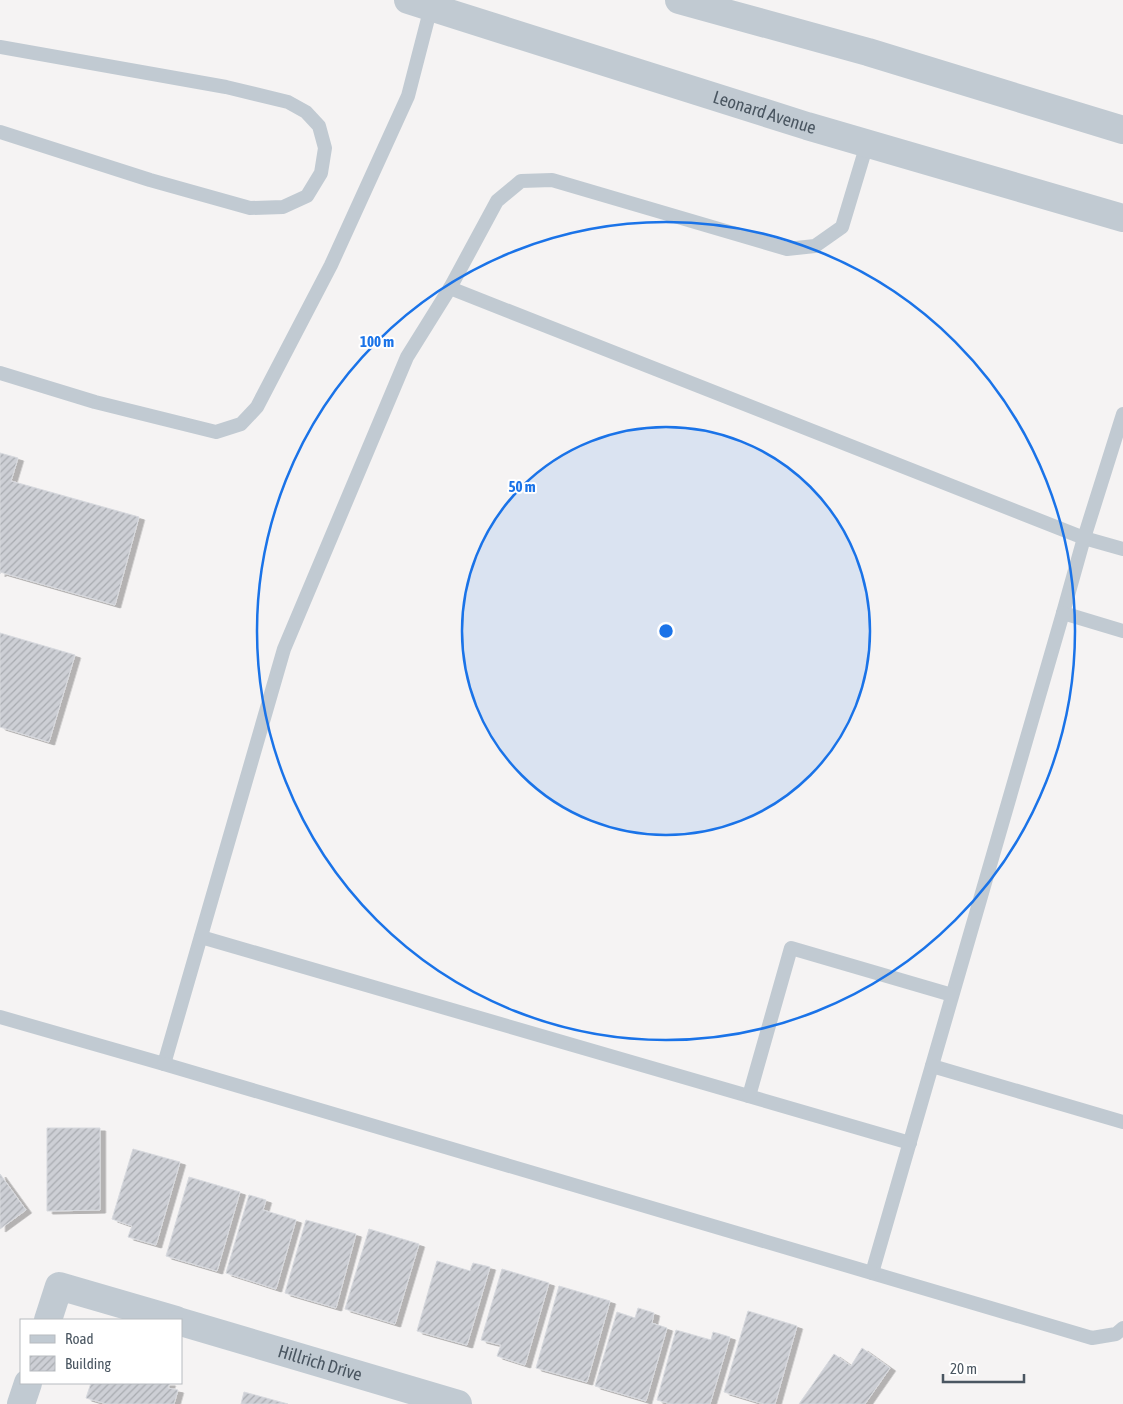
<svg xmlns="http://www.w3.org/2000/svg" width="1123" height="1404" viewBox="0 0 1123 1404" font-family="'Asap Condensed',sans-serif">
<defs>
<pattern id="building-hatch" width="6" height="6" patternUnits="userSpaceOnUse" patternTransform="scale(1.25)"><rect width="6" height="6" fill="#cdcfd5"/><path d="M-1 1l2-2M0 6l6-6M5 7l2-2" fill="none" stroke="#a8abb0"/></pattern>
<filter id="shadow"><feDropShadow dx="5.5" dy="3" stdDeviation="0" flood-color="#0004"/></filter>
</defs>
<rect width="100%" height="100%" fill="#f5f3f3"/>
<g fill="url(#building-hatch)" stroke="#d7d9de" filter="url(#shadow)">
<path d="M0 453 18 458 11 481 139 517 115 605 0 572V574Z"/>
<path d="M0 633 75 655 49 742 0 727Z"/>
<path d="M47 1128H100V1210L47 1211Z"/>
<path d="M133 1149 180 1162 156 1245 128 1237 132 1226 112 1219Z"/>
<path d="M0 1174 26 1210 0 1229Z"/>
<path d="M189 1177 240 1192 217 1271 166 1256Z"/>
<path d="M249 1195 266 1200 263 1210 296 1220 276 1289 226 1273Z"/>
<path d="M306 1220 356 1234 336 1308 285 1293Z"/>
<path d="M369 1229 419 1244 395 1324 345 1309Z"/>
<path d="M437 1261 470 1271 473 1263 490 1267 467 1345 417 1331Z"/>
<path d="M502 1269 549 1283 525 1365 497 1356 501 1345 481 1340Z"/>
<path d="M559 1286 610 1301 587 1382 536 1368Z"/>
<path d="M638 1308 654 1313 652 1323 667 1328 646 1401 595 1386 617 1312 635 1318Z"/>
<path d="M748 1311 797 1326 775 1404H764L724 1392Z"/>
<path d="M676 1330 711 1340 713 1332 730 1337 710 1404H671L657 1400Z"/>
<path d="M862 1348 890 1368 865 1404H799L834 1354 851 1366Z"/>
<path d="M91 1383H170L168 1388 178 1390 174 1404H107L86 1398Z"/>
<path d="M244 1392 288 1404H241Z"/>
</g>
<g fill="none" stroke-linecap="round" stroke-linejoin="round">
<g stroke="#c1cad2" stroke-width="14">
<path d="M0 47 226 87 288 102 306 112 319 126 325 148 321 173 307 196 283 207 250 208 150 180 0 132"/>
<path d="M450 288 497 201 521 181 552 180 787 249 815 246 842 227 867 144"/>
<path d="M0 373 95 402 216 432 241 424 257 407 331 265 408 96 431 7"/>
<path d="M1123 549 1084 538 1063 613 1123 631"/>
<path d="M1063 613 872 1273 1092 1338 1116 1334 1123 1328"/>
<path d="M201 937 910 1143"/>
<path d="M0 1017 164 1064 284 649 407 357 450 288 1084 538 1123 414"/>
<path d="M164 1064 872 1273"/>
<path d="M932 1066 1123 1122"/>
<path d="M749 1096 791 948 952 995"/>
</g>
<g stroke="#c1cad2" stroke-width="28">
<path d="M48 1320 59 1286 176 1320"/>
<path id="s1" d="M181 1322 458 1404"/>
<path d="M21 1404 28 1383"/>
</g>
<g stroke="#c1cad2" stroke-width="28">
<path id="s2" d="M408 0 807 126 1123 218"/>
<path d="M679 0 868 52 1123 130"/>
</g>
</g>
<circle cx="666" cy="631" r="204" fill="#1a73e8" fill-opacity=".12"/>
<g fill="none" stroke="#1a73e8" stroke-width="2.5">
<circle cx="666" cy="631" r="204"/>
<circle cx="666" cy="631" r="409"/>
</g>
<g text-anchor="middle" stroke-width="4" stroke-linejoin="round" paint-order="stroke">
<g font-size="18" fill="#4a5661" stroke="#fff">
<text dy="6" stroke="none"><textPath href="#s2" startOffset="374">Leonard Avenue</textPath></text>
<text dy="6" stroke="none"><textPath href="#s1" startOffset="145">Hillrich Drive</textPath></text>
</g>
</g>
<circle cx="666" cy="631" r="8" fill="#1a73e8" stroke="#fff" stroke-width="2.5"/>
<g font-size="15" text-anchor="middle" font-weight="bold" fill="#1a73e8" stroke="#fff" stroke-width="4" stroke-linejoin="round" paint-order="stroke">
<text x="377" y="347">100 m</text>
<text x="522" y="492">50 m</text>
</g>
<rect x="20" y="1319" width="162" height="65" fill="#ffffff" stroke="#b7bbc0"/>
<rect x="30" y="1335" width="25" height="8" fill="#c1cad2" stroke="#b7bbc0"/>
<text x="65" y="1344" font-size="15" fill="#4a5661">Road</text>
<rect x="30" y="1356" width="25" height="15" fill="url(#building-hatch)" stroke="#b7bbc0"/>
<text x="65" y="1369" font-size="15" fill="#4a5661">Building</text>
<path d="M943 1374v8h81v-8" fill="none" stroke="#4a5661" stroke-width="2.5"/>
<text x="950" y="1374" font-size="15" fill="#4a5661" stroke="#ffffff" stroke-width="4" paint-order="stroke">20 m</text>
</svg>
